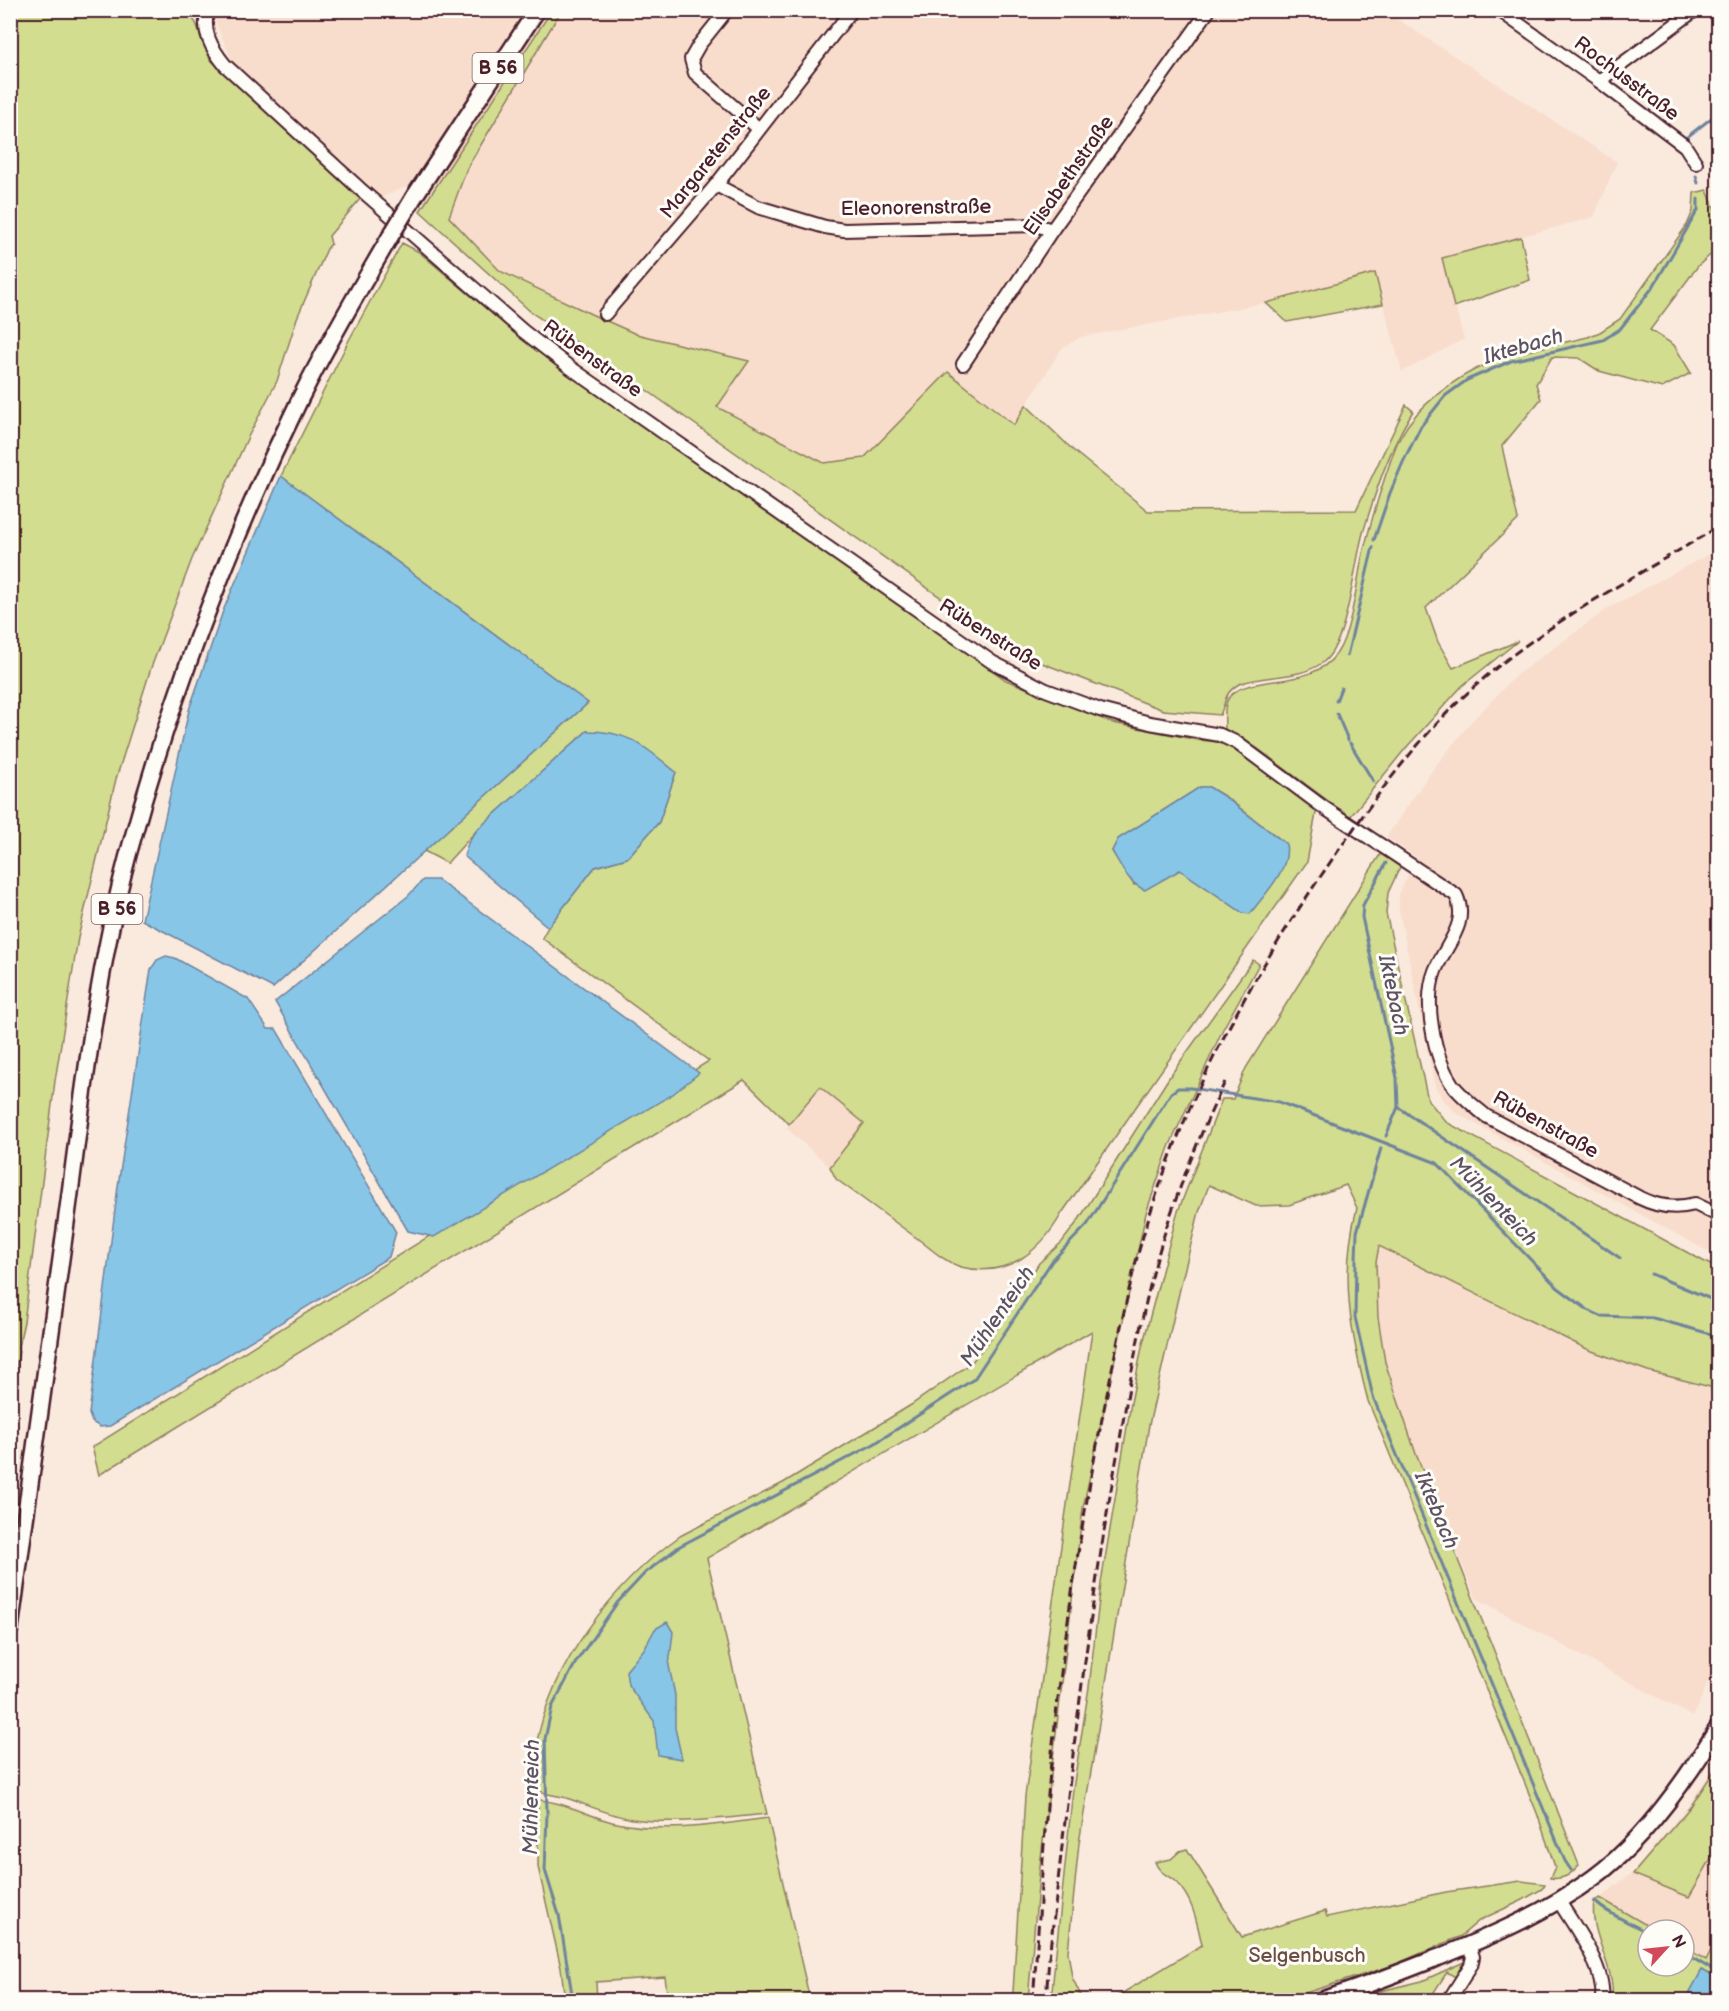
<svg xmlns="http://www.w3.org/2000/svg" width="1729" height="2011" viewBox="0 0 1729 2011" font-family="'Balsamiq Sans',sans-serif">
<rect width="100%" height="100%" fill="#faeade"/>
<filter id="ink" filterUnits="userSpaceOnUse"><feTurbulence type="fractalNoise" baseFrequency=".0167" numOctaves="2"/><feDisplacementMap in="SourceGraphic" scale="12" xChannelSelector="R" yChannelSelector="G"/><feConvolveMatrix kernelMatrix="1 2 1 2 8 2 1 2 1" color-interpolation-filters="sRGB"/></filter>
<g filter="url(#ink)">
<g fill="#f8ddcc">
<path d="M218 10 1385 11 1617 162 1594 217 1442 258 1464 339 1402 372 1375 273 1266 303 1081 337 1062 348 1014 425 948 372 865 458 824 463 717 407 748 360 636 334 591 314 500 271 463 235 406 187 380 198 234 65 213 17Z"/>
<path d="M1718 549V1257L1456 1113 1445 1102 1435 1087 1399 911V893L1417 858 1386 837 1433 769 1470 723 1515 676 1610 607Z"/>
<path d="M820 1086 864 1123 830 1167 786 1128Z"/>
<path d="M1379 1246 1596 1353 1648 1371 1718 1389V1678L1708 1683 1693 1717 1476 1598 1416 1454 1385 1362 1378 1317 1376 1262Z"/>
<path d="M1718 1762V1936L1706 1960 1684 1947V1930H1655L1600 1898 1632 1873 1688 1806Z"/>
</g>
<g fill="#d2dd90" stroke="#8e7e5e" stroke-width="1.5" fill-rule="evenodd">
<path d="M552 10 561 11 467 168 449 217 500 271 591 314 636 334 749 361 717 407 824 463 864 458 948 372 1014 425 1026 405 1075 452 1148 511 1356 510 1406 405 1413 411C1389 449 1376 490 1363 533 1354 564 1348 645 1322 663 1297 680 1266 674 1239 684 1223 694 1227 700 1220 715L1163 710 1024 656 608 363 532 313 420 211Z"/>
<path d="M11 11H187L196 23 210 59 360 199 329 236 331 244 327 249 297 318 277 381 248 437 192 559 151 668 116 779 78 938 55 1081 24 1322 18 1348 19 1351 11 1398Z"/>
<path d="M1707 190 1718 218V248L1698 266 1650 330 1674 345 1691 373 1662 388 1599 371 1579 358 1552 357 1536 384 1541 399 1502 446 1518 520 1426 608 1438 642 1453 668 1518 641 1462 686 1405 749 1350 817 1258 749 1225 730C1225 721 1223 707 1228 699 1244 672 1311 692 1337 653 1351 632 1357 583 1362 557 1369 529 1377 501 1386 474 1391 461 1394 447 1401 436 1417 406 1456 377 1487 364 1519 351 1555 345 1588 337L1600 332 1620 319 1687 225 1693 211 1694 193Z"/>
<path d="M1521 237 1530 280 1454 307 1442 258Z"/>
<path d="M402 243 419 252 533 348 1006 680 1113 723 1198 740 1229 743 1317 808 1307 862 1062 1213C1041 1251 1007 1279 961 1267 946 1263 930 1248 918 1239 891 1219 863 1199 836 1179L830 1167 864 1123 820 1087 789 1124 744 1080 99 1475 92 1447 709 1061 542 938 548 927 595 867 627 858 659 822 676 772 587 731 477 830 447 863 424 851 588 703 281 476 349 340ZM1200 787H1209L1226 797 1286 844 1243 913 1179 869 1134 885 1112 851 1118 839Z"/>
<path d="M1375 273 1383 304 1287 322 1266 303Z"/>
<path d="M1381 853 1400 867 1388 893 1386 913 1428 1100 1446 1122 1718 1269V1389L1648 1371 1589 1350 1379 1246 1376 1262 1378 1317 1385 1362 1416 1454 1579 1865C1570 1875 1564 1880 1550 1878L1555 1867 1537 1813 1368 1401C1351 1335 1339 1275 1357 1208L1346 1185 1289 1205 1256 1206 1209 1185 1199 1212 1182 1280 1149 1425 1079 1843 1068 1952 1072 1977 1083 2000H1051L1073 1789 1089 1687 1101 1583 1131 1403 1142 1347 1177 1214 1222 1099H1233L1246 1068Z"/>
<path d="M1253 960 1259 964 1223 1029 1169 1147 1146 1213 1083 1508 1039 1875 1028 2000H1009L1013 1992 1025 1796 1092 1331 707 1558 767 1814C722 1818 677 1825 632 1819 609 1815 588 1805 566 1798 556 1795 543 1795 536 1788 536 1775 534 1760 536 1747 550 1665 614 1583 680 1536L783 1483 911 1405 971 1363 991 1338 1039 1263 1062 1242 1078 1221 1170 1076Z"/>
<path d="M1718 1765V1847L1689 1897 1633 1874 1691 1806Z"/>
<path d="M538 1800C564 1802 587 1815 612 1822 663 1834 717 1825 768 1818L810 2000H668L665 1977 596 1982 597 2000H565L561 1968 538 1867Z"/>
<path d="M1187 1849 1242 1937 1325 1911 1327 1917 1446 1892 1521 1881 1545 1884 1542 1889 1521 1901 1480 1920 1461 1936 1394 1965 1283 2000H1111L1202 1945C1197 1922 1193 1899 1176 1882 1168 1875 1159 1873 1155 1862L1171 1859 1180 1851Z"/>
<path d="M1600 1898 1655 1930H1648V1966H1684V1947L1706 1960 1718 1936V1979L1702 1970 1690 1992 1691 2000H1612C1616 1966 1589 1936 1594 1901Z"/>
<path d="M1464 1962 1466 1965 1457 1978 1447 1972 1434 1992 1443 2000H1352L1385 1990 1422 1981Z"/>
</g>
<g fill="#88c6e8" stroke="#6f839c" stroke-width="1.5">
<path d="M281 476 588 703 273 988 142 920 189 710 223 611Z"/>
<path d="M587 731C630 731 645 747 676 772L659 822 627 858 595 867 548 927 464 856 468 843 477 830Z"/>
<path d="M1200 787H1209L1225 797 1286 844C1291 870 1264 894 1250 914L1243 913 1180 870 1145 890C1129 884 1121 866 1112 851L1118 839Z"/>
<path d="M423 880H438L699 1073 673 1094 434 1237 408 1231 275 1002 408 896Z"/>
<path d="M166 956 175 958 248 999 268 1029H276L396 1232 389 1257 110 1426 100 1427 92 1422 89 1414 118 1186 151 969 157 960Z"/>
<path d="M667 1622 673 1632 669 1666 675 1695V1728L682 1759 658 1755 654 1721 628 1685 626 1671 644 1649 655 1629Z"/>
<path d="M1702 1970 1718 1979V2000H1691L1690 1992Z"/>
</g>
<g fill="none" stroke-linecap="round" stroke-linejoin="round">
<g stroke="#6f839c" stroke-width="3">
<path d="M1688 143 1687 137 1718 113"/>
<path d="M1696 176 1698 183"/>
<path d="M1374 540 1390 493 1404 460 1421 426 1445 396 1467 380 1511 361 1603 340 1620 329 1653 287 1698 210V199"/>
<path d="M1347 656 1373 547"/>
<path d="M1336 701 1341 688"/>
<path d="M1337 714 1348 740"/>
<path d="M1350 743 1373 781"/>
<path d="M1386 863 1363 905 1362 917 1397 1078 1398 1107 1386 1136"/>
<path d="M1398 1107 1620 1258"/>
<path d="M1381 1148 1357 1232 1356 1259 1355 1317 1373 1397 1565 1861 1571 1870"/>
<path d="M1651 1274 1718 1302"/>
<path d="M1595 1901C1603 1912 1635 1925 1648 1933"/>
<path d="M1684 1953 1716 1972 1713 1979"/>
<path d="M573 2000 559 1915 545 1870 547 1813 545 1739 552 1707 576 1662 617 1603 645 1573 680 1546 874 1444 974 1379 1052 1261 1087 1225 1171 1093 1178 1088H1191L1279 1102 1437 1163 1557 1287 1588 1310 1601 1316 1653 1318 1718 1336"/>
</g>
<defs>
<g id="minor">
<path d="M208 10C201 31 212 49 225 65L359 188 523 331 568 366 992 662 1046 690 1100 710 1150 723 1220 735 1237 743 1323 807 1456 895C1470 924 1445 945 1435 971 1423 1002 1434 1057 1452 1084 1461 1096 1474 1106 1486 1116L1640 1198C1658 1207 1676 1209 1695 1204L1718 1215"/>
<path d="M727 10 699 45 691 59 695 73 759 129"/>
<path d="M1499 10 1599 81 1685 146 1696 163"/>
<path d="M1599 81 1695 10"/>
<path d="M716 185 758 207 825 227 844 230 1036 225 1052 230"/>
<path d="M605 314 716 185 852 10"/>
<path d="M963 364 1052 230 1209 10"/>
<path d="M1559 1901C1575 1928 1606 1967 1602 2000"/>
<path d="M1449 2000 1471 1965 1473 1957 1469 1945"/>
</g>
<g id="major">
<path d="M414 197 537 10"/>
<path d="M10 1629C30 1486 49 1344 69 1201 84 1086 98 968 128 855 171 697 229 543 301 397 328 342 359 290 390 237"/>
<path d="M1322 2000C1364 1987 1406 1970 1447 1954 1498 1933 1548 1911 1593 1878 1643 1842 1686 1780 1718 1728"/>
</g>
</defs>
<use href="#minor" stroke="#4a1f2b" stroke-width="16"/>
<use href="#major" stroke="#4a1f2b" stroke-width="20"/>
<use href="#minor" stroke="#fdfcf7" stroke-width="12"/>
<use href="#major" stroke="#fdfcf7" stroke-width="15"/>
<g stroke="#4a1f2b" stroke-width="3" stroke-dasharray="9 4.5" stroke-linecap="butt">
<path d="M1033 2000C1040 1912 1044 1823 1054 1734 1066 1620 1084 1507 1107 1394 1120 1330 1132 1265 1154 1202 1194 1081 1255 971 1327 867 1371 803 1416 739 1474 687 1546 622 1636 577 1718 527"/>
<path d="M1046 2000 1049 1958C1069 1788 1087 1619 1118 1451 1129 1386 1140 1319 1158 1255 1175 1196 1198 1138 1225 1082"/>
</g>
<defs>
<path id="major-bridge" d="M390 237 414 197"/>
</defs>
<use href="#major-bridge" stroke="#4a1f2b" stroke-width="20" stroke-linecap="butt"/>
<use href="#major-bridge" stroke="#fdfcf7" stroke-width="15"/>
</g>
</g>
<g text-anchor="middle" stroke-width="6" stroke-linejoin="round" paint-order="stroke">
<g fill="#fdfcf7" stroke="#806168" stroke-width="1.5">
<rect x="472.5" y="53" width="51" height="30" rx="4.5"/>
<rect x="91.5" y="894" width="51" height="30" rx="4.5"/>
</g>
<g font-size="18" font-weight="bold" fill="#4a1f2b">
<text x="498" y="74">B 56</text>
<text x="117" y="915">B 56</text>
</g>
<g font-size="20" fill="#4a1f2b" stroke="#fdfcf7">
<text transform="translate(1627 78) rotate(37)" y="7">Rochusstraße</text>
<text transform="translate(715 152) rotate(-51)" y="7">Margaretenstraße</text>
<text transform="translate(1068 175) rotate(-55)" y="7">Elisabethstraße</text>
<text transform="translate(916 207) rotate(-1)" y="7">Eleonorenstraße</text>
<text transform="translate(593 358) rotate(36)" y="7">Rübenstraße</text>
<text transform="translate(991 634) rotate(32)" y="7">Rübenstraße</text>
<text transform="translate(1546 1124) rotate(29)" y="7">Rübenstraße</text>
</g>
<g font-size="20" fill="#6c4e44" stroke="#fdfcf7">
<text x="1307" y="1962">Selgenbusch</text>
</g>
<g font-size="21" font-style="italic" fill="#5d5164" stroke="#fdfcf7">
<text transform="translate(1523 346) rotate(-16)" y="7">Iktebach</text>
<text transform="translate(1394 995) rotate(78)" y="7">Iktebach</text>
<text transform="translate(1494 1201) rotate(46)" y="7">Mühlenteich</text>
<text transform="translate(997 1316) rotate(-56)" y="7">Mühlenteich</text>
<text transform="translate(1437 1510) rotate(67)" y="7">Iktebach</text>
<text transform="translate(531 1797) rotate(-89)" y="7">Mühlenteich</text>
</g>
</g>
<rect width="1729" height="2011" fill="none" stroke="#fdfcf7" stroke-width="36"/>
<rect x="18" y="18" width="1693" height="1975" fill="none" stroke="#4a1f2b" stroke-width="2" filter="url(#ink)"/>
<g transform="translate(1666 1948) rotate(63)"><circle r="28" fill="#fdfcf7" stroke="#b5a4a5" stroke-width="1.5"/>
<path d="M0-4.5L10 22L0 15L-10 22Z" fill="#d1495b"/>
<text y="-9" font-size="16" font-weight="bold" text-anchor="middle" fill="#4a1f2b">N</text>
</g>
</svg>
